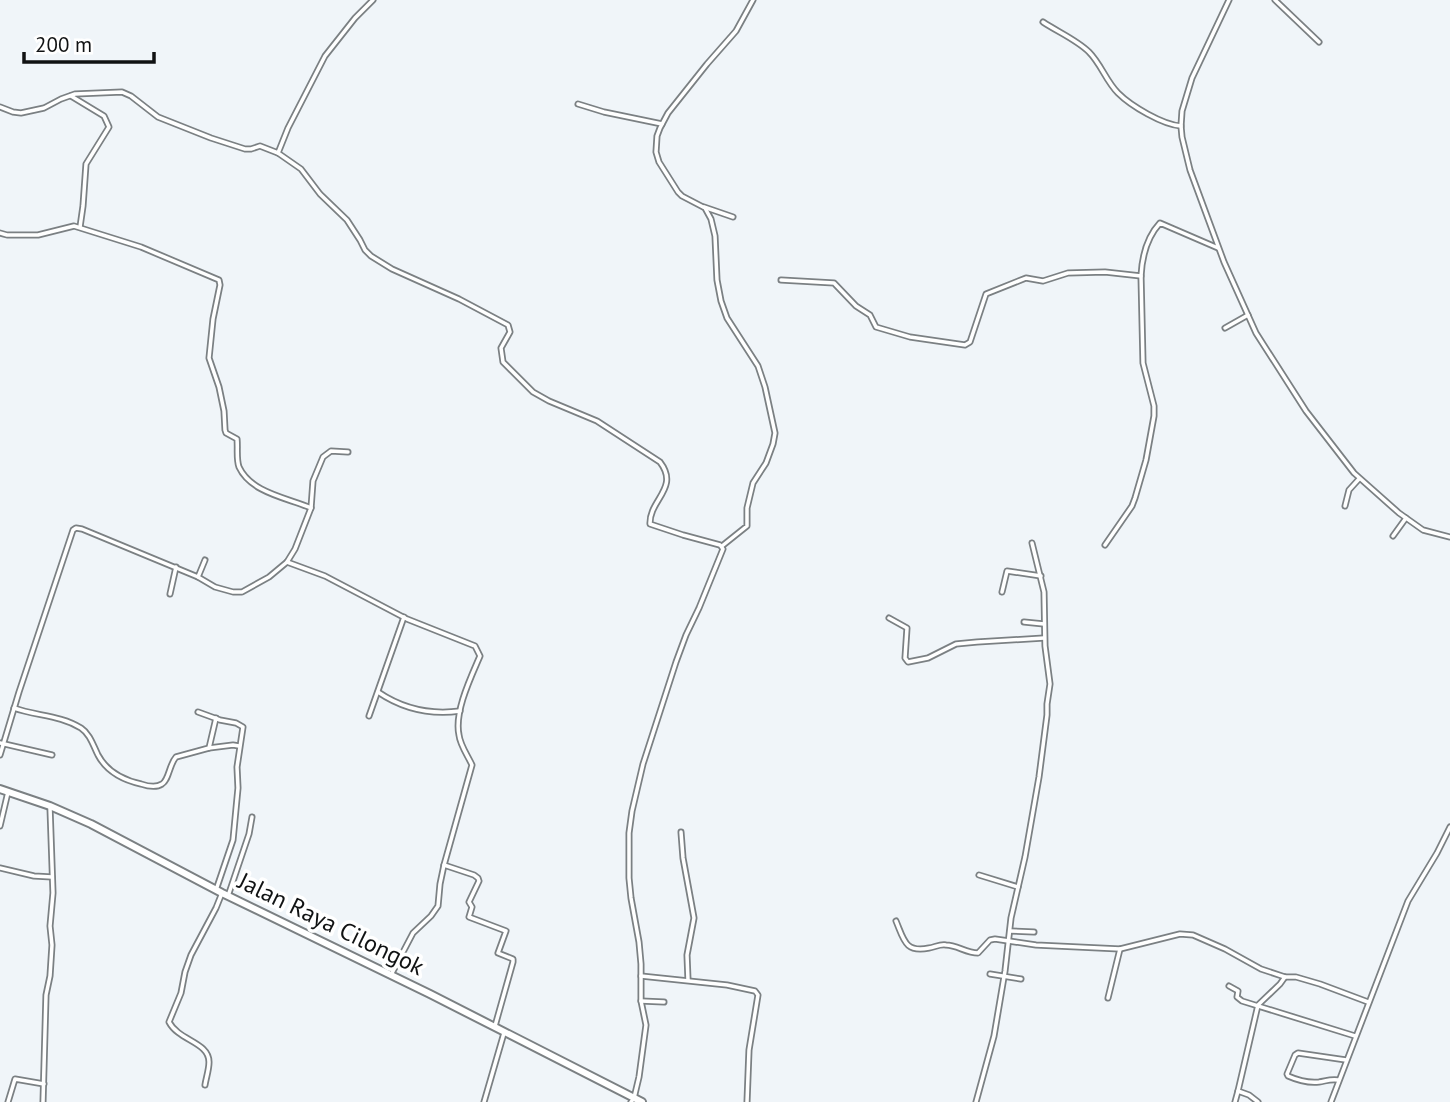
<svg xmlns="http://www.w3.org/2000/svg" width="1450" height="1102" viewBox="0 0 1450 1102" font-family="'PT Sans',sans-serif">
<rect width="100%" height="100%" fill="#f0f5f9"/>
<g fill="none" stroke-linecap="round" stroke-linejoin="round">
<defs>
<g id="minor">
<path d="M373 0 355 18 325 56 288 128 278 153 301 169 320 194 347 220 360 240 365 250 371 256 392 269 459 299 508 325 510 332 501 348 503 362 533 392 549 401 597 421 660 462C680 488 649 500 650 524L683 535 720 545 723 549 699 608 686 635 676 662 643 764 632 811 629 833V878L631 898 639 942 641 964V1001L646 1025 639 1077 634 1098 631 1102"/>
<path d="M1229 0 1192 78 1182 111 1181 126 1182 137 1190 170 1224 262 1256 333 1306 411 1354 473 1399 513 1423 530 1450 537"/>
<path d="M1275 0 1319 42"/>
<path d="M1043 22C1058 32 1077 40 1089 52 1101 64 1106 81 1118 93 1131 106 1163 125 1181 126"/>
<path d="M71 96 104 116 109 127 86 164 83 206 80 227"/>
<path d="M578 104 604 112 662 124"/>
<path d="M0 107 13 112 21 113 44 108 61 99 75 94 122 92 131 96 158 117 211 138 245 149H251L260 146 278 153"/>
<path d="M704 207 733 217"/>
<path d="M0 233 7 235H38L74 226 141 247 219 280 220 285 213 319 209 358 219 387 224 411 225 430 226 433 237 439C238 448 236 459 239 467 251 493 288 498 311 508"/>
<path d="M781 280 834 283 856 306 870 315 876 327 910 337 965 345 970 342 986 294 1026 278 1043 281 1068 273 1105 272 1141 276C1142 257 1147 237 1160 223L1218 248"/>
<path d="M1225 328 1248 315"/>
<path d="M1345 506 1349 490 1359 479"/>
<path d="M1393 536 1406 518"/>
<path d="M1105 545 1132 506 1135 498 1146 460 1154 416V406L1143 363 1141 276"/>
<path d="M722 546 747 526V508L753 483 766 463 773 444 775 433 765 387 758 366 727 318 721 301 717 280 715 236 711 219 705 208 682 196 678 192 659 162 656 152 657 136 660 128 668 113 707 64 736 31 753 0"/>
<path d="M287 562 325 576 407 619 475 646 480 656C471 677 454 712 459 735 460 745 468 756 472 765L444 865 440 884 438 906 431 916 413 933 391 975"/>
<path d="M198 577 205 560"/>
<path d="M1002 592 1007 571 1041 576"/>
<path d="M170 594 176 567"/>
<path d="M889 618 907 628 905 658 908 662 928 658 956 644 977 642 1044 638"/>
<path d="M1024 622 1044 624"/>
<path d="M378 692C403 709 430 715 460 711"/>
<path d="M14 708C36 716 60 715 81 728 90 734 93 745 98 755 107 772 123 780 141 784 147 786 156 788 162 784 169 780 169 765 176 757L209 748 216 718"/>
<path d="M198 712 220 720 236 723 243 727 237 767 238 788 233 840 216 890"/>
<path d="M369 716 404 617"/>
<path d="M0 743 52 755"/>
<path d="M209 748 233 745 239 746"/>
<path d="M0 755 19 692 73 530 76 528 82 529 198 577 215 587 233 592H242L269 577 287 562 295 549 311 508 313 481 323 457 331 451 348 452"/>
<path d="M0 826 8 792"/>
<path d="M681 832 683 858 694 918 687 955 688 980"/>
<path d="M444 865 474 875 478 878 479 881 469 902 472 907 469 917 506 931 498 953 513 959V962L495 1026"/>
<path d="M0 868 34 876 52 877"/>
<path d="M979 875 1018 887"/>
<path d="M228 896 249 834 252 817"/>
<path d="M896 921C904 940 905 953 929 948 935 947 940 944 946 945 957 945 966 953 978 953L990 940 995 939 1036 945 1120 949 1180 934 1193 935 1225 949 1261 969 1285 977H1296L1320 984 1368 1002"/>
<path d="M1010 931 1034 932"/>
<path d="M990 974 1021 979"/>
<path d="M641 976 727 985 755 991 758 995 749 1050 747 1102"/>
<path d="M1229 986 1238 991 1237 997 1242 1001 1355 1036"/>
<path d="M1108 998 1120 949"/>
<path d="M641 1001 664 1002"/>
<path d="M1338 1080C1330 1079 1326 1081 1319 1082 1309 1083 1297 1080 1288 1076L1287 1074 1295 1055 1298 1053 1346 1060"/>
<path d="M205 1085C206 1078 209 1070 209 1062 209 1042 179 1041 169 1022L181 993 185 972 191 955 216 908 222 893"/>
<path d="M8 1102 15 1079 44 1084"/>
<path d="M43 1102 46 995 50 976 52 945 50 926 53 893 50 808"/>
<path d="M484 1102 504 1033"/>
<path d="M976 1102 994 1036 1005 971 1011 918 1025 857 1039 777 1047 715V704L1050 684 1045 646 1044 592 1032 543"/>
<path d="M1235 1102 1238 1091"/>
<path d="M1258 1102 1249 1095 1238 1091 1258 1005 1280 984 1285 977"/>
<path d="M1331 1102 1408 901 1437 853 1450 827"/>
</g>
<path id="trunk" d="M0 789 50 806 91 824 222 893 430 994 642 1102"/>
</defs>
<use href="#minor" stroke="#7b8083" stroke-width="7"/>
<use href="#trunk" stroke="#7b8083" stroke-width="10"/>
<use href="#minor" stroke="#fff" stroke-width="3.5"/>
<use href="#trunk" stroke="#fff" stroke-width="6"/>
</g>
<g text-anchor="middle" stroke-width="7" stroke-linejoin="round" paint-order="stroke">
<g font-size="24" fill="#101213" stroke="#fff">
<text transform="translate(331 924) rotate(26)" y="8">Jalan Raya Cilongok</text>
</g>
</g>
<path d="M24 52v10h130v-10" fill="none" stroke="#101213" stroke-width="3.5"/>
<text x="35" y="52" font-size="21" fill="#101213" stroke="#ffffff" stroke-width="5" paint-order="stroke">200 m</text>
</svg>
